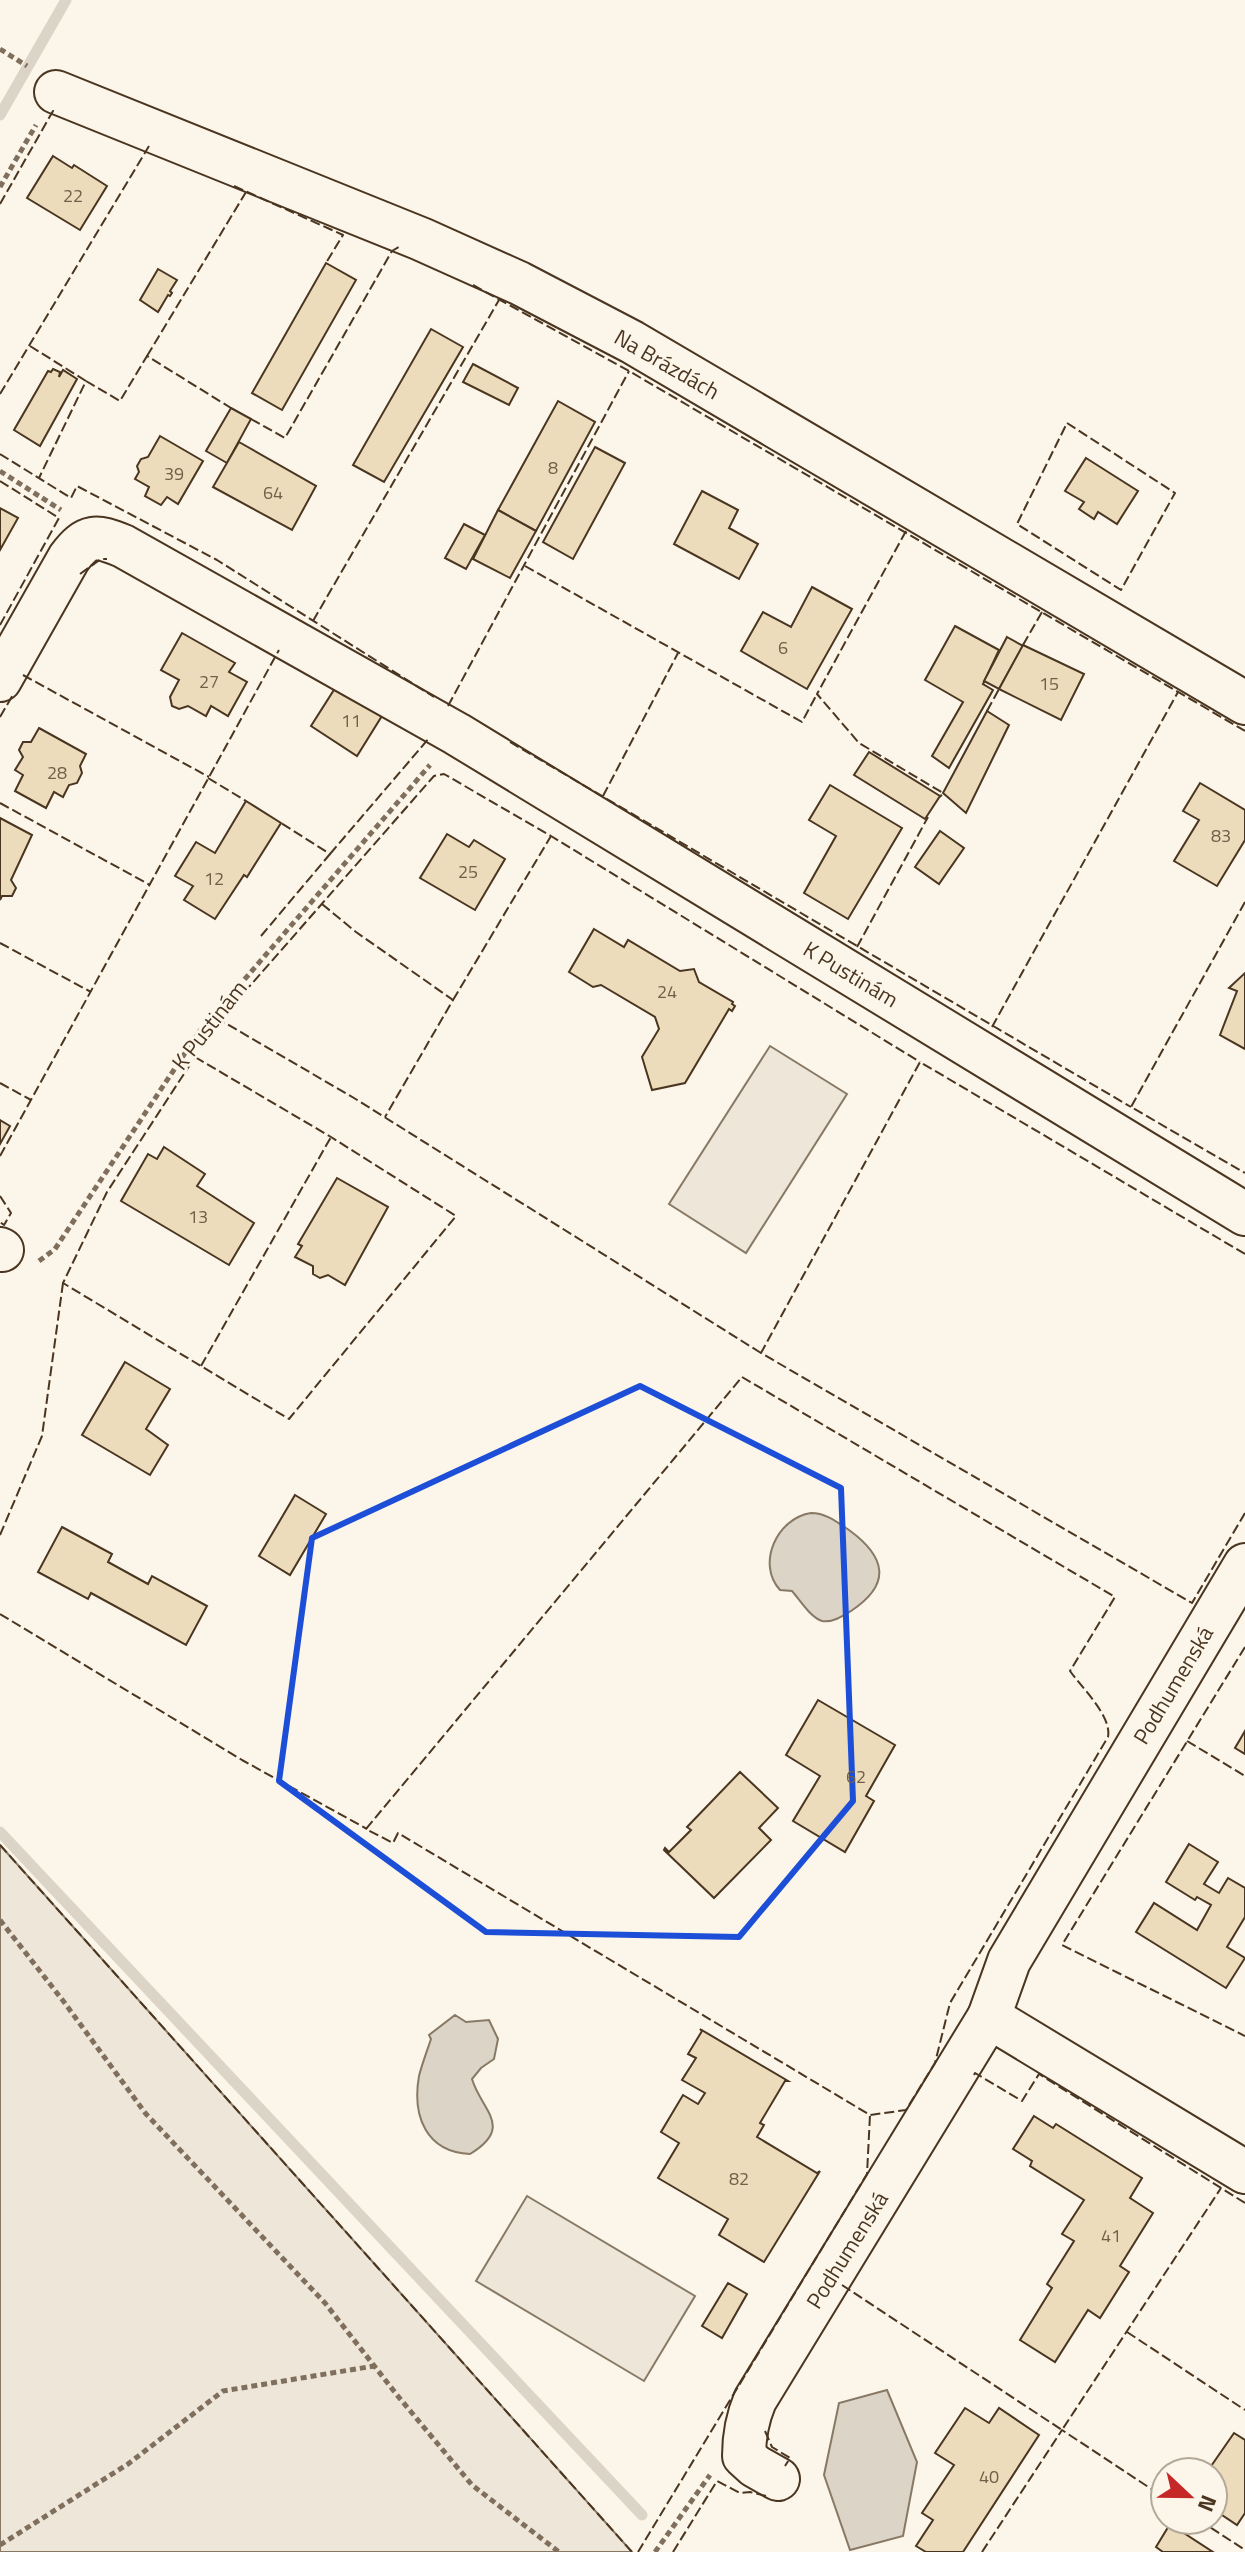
<svg xmlns="http://www.w3.org/2000/svg" width="1245" height="2552" viewBox="0 0 1245 2552" font-family="'Titillium Web',sans-serif">
<rect width="100%" height="100%" fill="#fbf6e9"/>
<g fill="#ede6d9" stroke="#887966" stroke-width="2">
<path d="M770 1046 847 1094 746 1253 669 1204Z"/>
<path d="M0 1845 632 2552H0Z"/>
<path d="M527 2196 695 2296 644 2381 476 2281Z"/>
</g>
<g fill="#dcd4c6" stroke="#887966" stroke-width="2">
<path d="M811 1513C826 1513 837 1522 849 1530 886 1557 892 1584 851 1611 843 1616 832 1623 822 1621 810 1617 800 1600 792 1591L780 1590C756 1564 777 1518 811 1513Z"/>
<path d="M455 2015 466 2022 489 2020 498 2039 494 2059 481 2068 472 2079C481 2110 515 2127 470 2154 426 2152 412 2116 419 2076 422 2064 427 2051 431 2039L429 2035Z"/>
<path d="M887 2390 917 2462 903 2536 850 2550 824 2475 839 2403Z"/>
</g>
<g fill="none" stroke-linecap="round" stroke-linejoin="round">
<g stroke="#dcd4c6" stroke-width="11">
<path d="M0 115 66 0"/>
<path d="M0 1832 642 2515"/>
</g>
</g>
<g fill="#ecdcbc" stroke="#4a3520" stroke-width="2">
<path d="M53 156 72 168 74 165 107 186 80 230 27 198Z"/>
<path d="M326 263 356 280 282 410 252 393Z"/>
<path d="M158 269 177 280 170 291 172 293 170 296 168 295 158 312 140 300Z"/>
<path d="M431 329 463 347 384 482 353 465Z"/>
<path d="M473 364 518 388 509 405 463 382Z"/>
<path d="M53 369 60 372 59 377 63 370 77 379 40 446 14 430 48 371 51 372Z"/>
<path d="M558 401 595 422 536 531 498 510Z"/>
<path d="M231 408 251 419 227 463 206 451Z"/>
<path d="M160 436 203 461 178 504 167 497 161 505 145 496 149 487 135 479 139 472 137 466 141 459 148 457Z"/>
<path d="M239 442 316 486 292 530 213 487Z"/>
<path d="M595 447 625 463 573 559 543 542Z"/>
<path d="M1086 458 1138 491 1117 524 1098 512 1094 519 1079 509 1084 502 1065 491Z"/>
<path d="M702 491 738 510 729 528 758 544 739 579 674 544Z"/>
<path d="M0 508 18 518 0 550Z"/>
<path d="M498 510 536 531 510 578 473 559Z"/>
<path d="M464 524 485 535 466 569 445 558Z"/>
<path d="M812 587 852 609 807 689 741 651 763 612 791 627Z"/>
<path d="M955 626 999 650 983 684 993 690 949 768 932 756 963 702 925 680Z"/>
<path d="M182 633 235 663 229 672 247 682 228 716 211 706 206 716 188 706 179 709 172 706 170 697 179 680 161 670Z"/>
<path d="M1007 637 1023 646 999 689 984 681Z"/>
<path d="M1023 645 1084 674 1061 720 999 689Z"/>
<path d="M339 682 385 711 357 756 311 726Z"/>
<path d="M987 711 1009 725 966 813 943 793Z"/>
<path d="M39 728 86 754 80 766 82 773 77 783 69 785 63 797 54 792 46 808 15 791 23 775 15 770 23 757 19 750 23 742H31Z"/>
<path d="M869 752 940 796 925 819 854 775Z"/>
<path d="M1200 783 1245 810V840L1217 886 1174 861 1199 820 1183 811Z"/>
<path d="M830 785 902 828 848 919 804 893 836 836 809 820Z"/>
<path d="M246 801 281 823 247 877 244 875 215 919 184 900 193 886 175 876 196 842 215 853Z"/>
<path d="M0 818 32 835 11 880 16 888 12 896H2L0 900Z"/>
<path d="M940 831 964 848 939 884 915 867Z"/>
<path d="M447 834 469 847 474 840 505 859 475 910 420 878Z"/>
<path d="M594 929 624 947 628 940 680 971 694 969 699 982 733 1002 732 1004 735 1006 732 1011 729 1009 685 1083 652 1090 642 1057 659 1029 655 1017 601 985 593 987 569 972Z"/>
<path d="M1245 973V1049L1220 1035 1237 991 1229 988Z"/>
<path d="M0 1120 10 1126 0 1144Z"/>
<path d="M164 1147 205 1174 197 1186 254 1223 229 1265 121 1201 148 1154 157 1159Z"/>
<path d="M337 1178 388 1207 345 1285 328 1275 320 1278 313 1274V1266L295 1257 302 1246 298 1244Z"/>
<path d="M125 1362 170 1389 146 1429 168 1445 150 1475 82 1435Z"/>
<path d="M295 1495 326 1514 290 1575 259 1556Z"/>
<path d="M62 1527 112 1554 108 1562 148 1584 152 1576 207 1606 186 1645 91 1593 88 1599 38 1572Z"/>
<path d="M818 1700 895 1745 866 1796 874 1801 845 1852 793 1821 820 1776 786 1755Z"/>
<path d="M1245 1731V1754L1235 1748Z"/>
<path d="M740 1772 778 1808 759 1828 771 1840 714 1898 664 1850 665 1848 669 1852 691 1830 687 1827Z"/>
<path d="M1189 1844 1218 1862 1204 1884 1219 1893 1228 1878 1245 1888V1917L1227 1947 1245 1958 1226 1988 1136 1932 1154 1903 1197 1930 1211 1905 1197 1897 1195 1900 1166 1882Z"/>
<path d="M700 2029 788 2081H785L760 2123 764 2125 757 2137 817 2173 820 2171 764 2262 719 2235 728 2219 658 2178 679 2143 661 2132 683 2095 698 2104 705 2093 682 2080 696 2058 688 2054 702 2031Z"/>
<path d="M1034 2116 1053 2128 1056 2124 1142 2178 1130 2198 1153 2213 1120 2266 1129 2272 1100 2318 1088 2310 1055 2362 1020 2340 1052 2288 1047 2284 1074 2241 1062 2234 1084 2200 1030 2166 1032 2161 1013 2149Z"/>
<path d="M728 2283 747 2294 722 2338 702 2326Z"/>
<path d="M965 2408 989 2423 999 2408 1039 2435 963 2552H926L916 2546 933 2520 922 2513 954 2465 935 2453Z"/>
<path d="M1234 2433 1245 2440V2513L1237 2525 1213 2509V2472H1207Z"/>
<path d="M1170 2524 1213 2552H1163L1156 2547Z"/>
</g>
<g fill="none" stroke-linecap="round" stroke-linejoin="round">
<defs>
<g id="minor">
<path d="M56 92 421 239 519 283 632 342 1245 703"/>
<path d="M0 680 69 558C87 534 96 535 123 546L457 734 1245 1214"/>
<path d="M0 1249 2 1250"/>
<path d="M1245 1565 1009 1961 989 2017 1245 2172"/>
<path d="M778 2479 755 2466 744 2456C744 2436 747 2419 755 2400L989 2017"/>
</g>
</defs>
<use href="#minor" stroke="#4a3520" stroke-width="46"/>
<g stroke="#7f6f5c" stroke-width="5" stroke-dasharray="6 4" stroke-linecap="butt">
<path d="M0 49 27 66"/>
<path d="M0 187 36 125"/>
<path d="M0 471 61 510"/>
<path d="M39 1261 55 1249 199 1032 430 765"/>
<path d="M0 1920 64 2002 146 2114 325 2303 397 2395 472 2485 559 2552"/>
<path d="M0 2545 128 2464 223 2391 374 2366"/>
<path d="M655 2552 710 2475"/>
</g>
<use href="#minor" stroke="#fbf6e9" stroke-width="42"/>
<g stroke="#4a3520" stroke-width="2" stroke-dasharray="10 4" stroke-linecap="butt">
<path d="M234 186 343 235 326 263"/>
<path d="M0 204 53 111 57 112"/>
<path d="M473 285 629 371 1245 731"/>
<path d="M30 346 86 381 39 478"/>
<path d="M147 356 246 192"/>
<path d="M86 381 120 401 147 356 231 408"/>
<path d="M0 394 149 146"/>
<path d="M251 419 285 438 392 251 399 247"/>
<path d="M1067 423 1175 493 1121 590 1017 524Z"/>
<path d="M0 454 71 498 77 486 217 560 434 697"/>
<path d="M0 481 59 518 0 625"/>
<path d="M906 531 817 694 859 743 943 793 940 797"/>
<path d="M525 566 802 722 817 694"/>
<path d="M80 574 101 559H107"/>
<path d="M313 621 499 300"/>
<path d="M1023 645 1042 612"/>
<path d="M23 675 209 777"/>
<path d="M448 706 629 371"/>
<path d="M987 711 999 689"/>
<path d="M0 717 14 693"/>
<path d="M510 742 1131 1107"/>
<path d="M208 778 246 801"/>
<path d="M603 796 678 653"/>
<path d="M0 803 150 885"/>
<path d="M330 854 430 737"/>
<path d="M1245 902 1131 1107 1245 1173"/>
<path d="M322 904 356 932 453 1000 385 1117"/>
<path d="M261 936 330 854 281 823"/>
<path d="M0 943 91 992"/>
<path d="M857 947 928 817"/>
<path d="M453 1000 551 836"/>
<path d="M992 1027 1178 692"/>
<path d="M195 1057 331 1137 456 1216 289 1419 63 1283 107 1192Z"/>
<path d="M0 1083 31 1100"/>
<path d="M0 1156 279 650"/>
<path d="M0 1196 11 1213 4 1225 0 1222"/>
<path d="M1245 1254 920 1062 761 1353 1192 1603 1245 1513"/>
<path d="M761 1353 354 1098 220 1020 434 776 444 774 551 836 920 1062"/>
<path d="M201 1366 331 1137"/>
<path d="M742 1377 1115 1597 1070 1671C1082 1688 1112 1716 1108 1737L950 2003 935 2063 906 2110 870 2115 398 1833 393 1843 366 1829Z"/>
<path d="M0 1535 42 1436 63 1283"/>
<path d="M0 1614 242 1760 367 1829"/>
<path d="M1245 1647 1062 1945 1245 2036"/>
<path d="M1187 1741 1245 1776"/>
<path d="M0 1845 632 2552"/>
<path d="M974 2075 975 2073 1022 2101 1039 2074 1245 2203"/>
<path d="M842 2285 1062 2430 1221 2188"/>
<path d="M1127 2332 1245 2410"/>
<path d="M765 2431 772 2447 790 2458 785 2466"/>
<path d="M1199 2520 1245 2550"/>
<path d="M638 2552 867 2174 870 2115"/>
<path d="M673 2552 717 2481 740 2493 750 2492 766 2496 768 2493"/>
<path d="M982 2552 1062 2430 1165 2498"/>
</g>
</g>
<path fill="none" stroke="#1d4ed8" stroke-width="6" stroke-linejoin="round" d="M640 1386 841 1488 853 1801 739 1937 486 1932 279 1781 312 1538Z"/>
<g text-anchor="middle" stroke-width="6" stroke-linejoin="round" paint-order="stroke">
<g font-size="18" fill="#725f47">
<text x="73" y="202">22</text>
<text x="553" y="474">8</text>
<text x="174" y="480">39</text>
<text x="273" y="499">64</text>
<text x="783" y="654">6</text>
<text x="209" y="688">27</text>
<text x="1049" y="690">15</text>
<text x="351" y="727">11</text>
<text x="57" y="779">28</text>
<text x="1221" y="842">83</text>
<text x="468" y="878">25</text>
<text x="214" y="885">12</text>
<text x="667" y="998">24</text>
<text x="198" y="1223">13</text>
<text x="856" y="1783">62</text>
<text x="739" y="2185">82</text>
<text x="1111" y="2242">41</text>
<text x="989" y="2483">40</text>
</g>
<g font-size="22" fill="#4a3520" stroke="#fbf6e9">
<text transform="translate(667 364) rotate(30)" y="8">Na Brázdách</text>
<text transform="translate(851 974) rotate(31)" y="8">K Pustinám</text>
<text transform="translate(209 1025) rotate(-52)" y="8">K Pustinám</text>
<text transform="translate(1173 1685) rotate(-59)" y="8">Podhumenská</text>
<text transform="translate(847 2250) rotate(-58)" y="8">Podhumenská</text>
</g>
</g>
<g transform="translate(1189 2496) rotate(112)"><circle r="38" fill="#fbf6e9" stroke="#b4a999" stroke-width="2"/>
<path d="M0-6L14 30L0 20L-14 30Z" fill="#c62828"/>
<text y="-12" font-size="22" font-weight="bold" text-anchor="middle" fill="#4a3520">N</text>
</g>
</svg>
